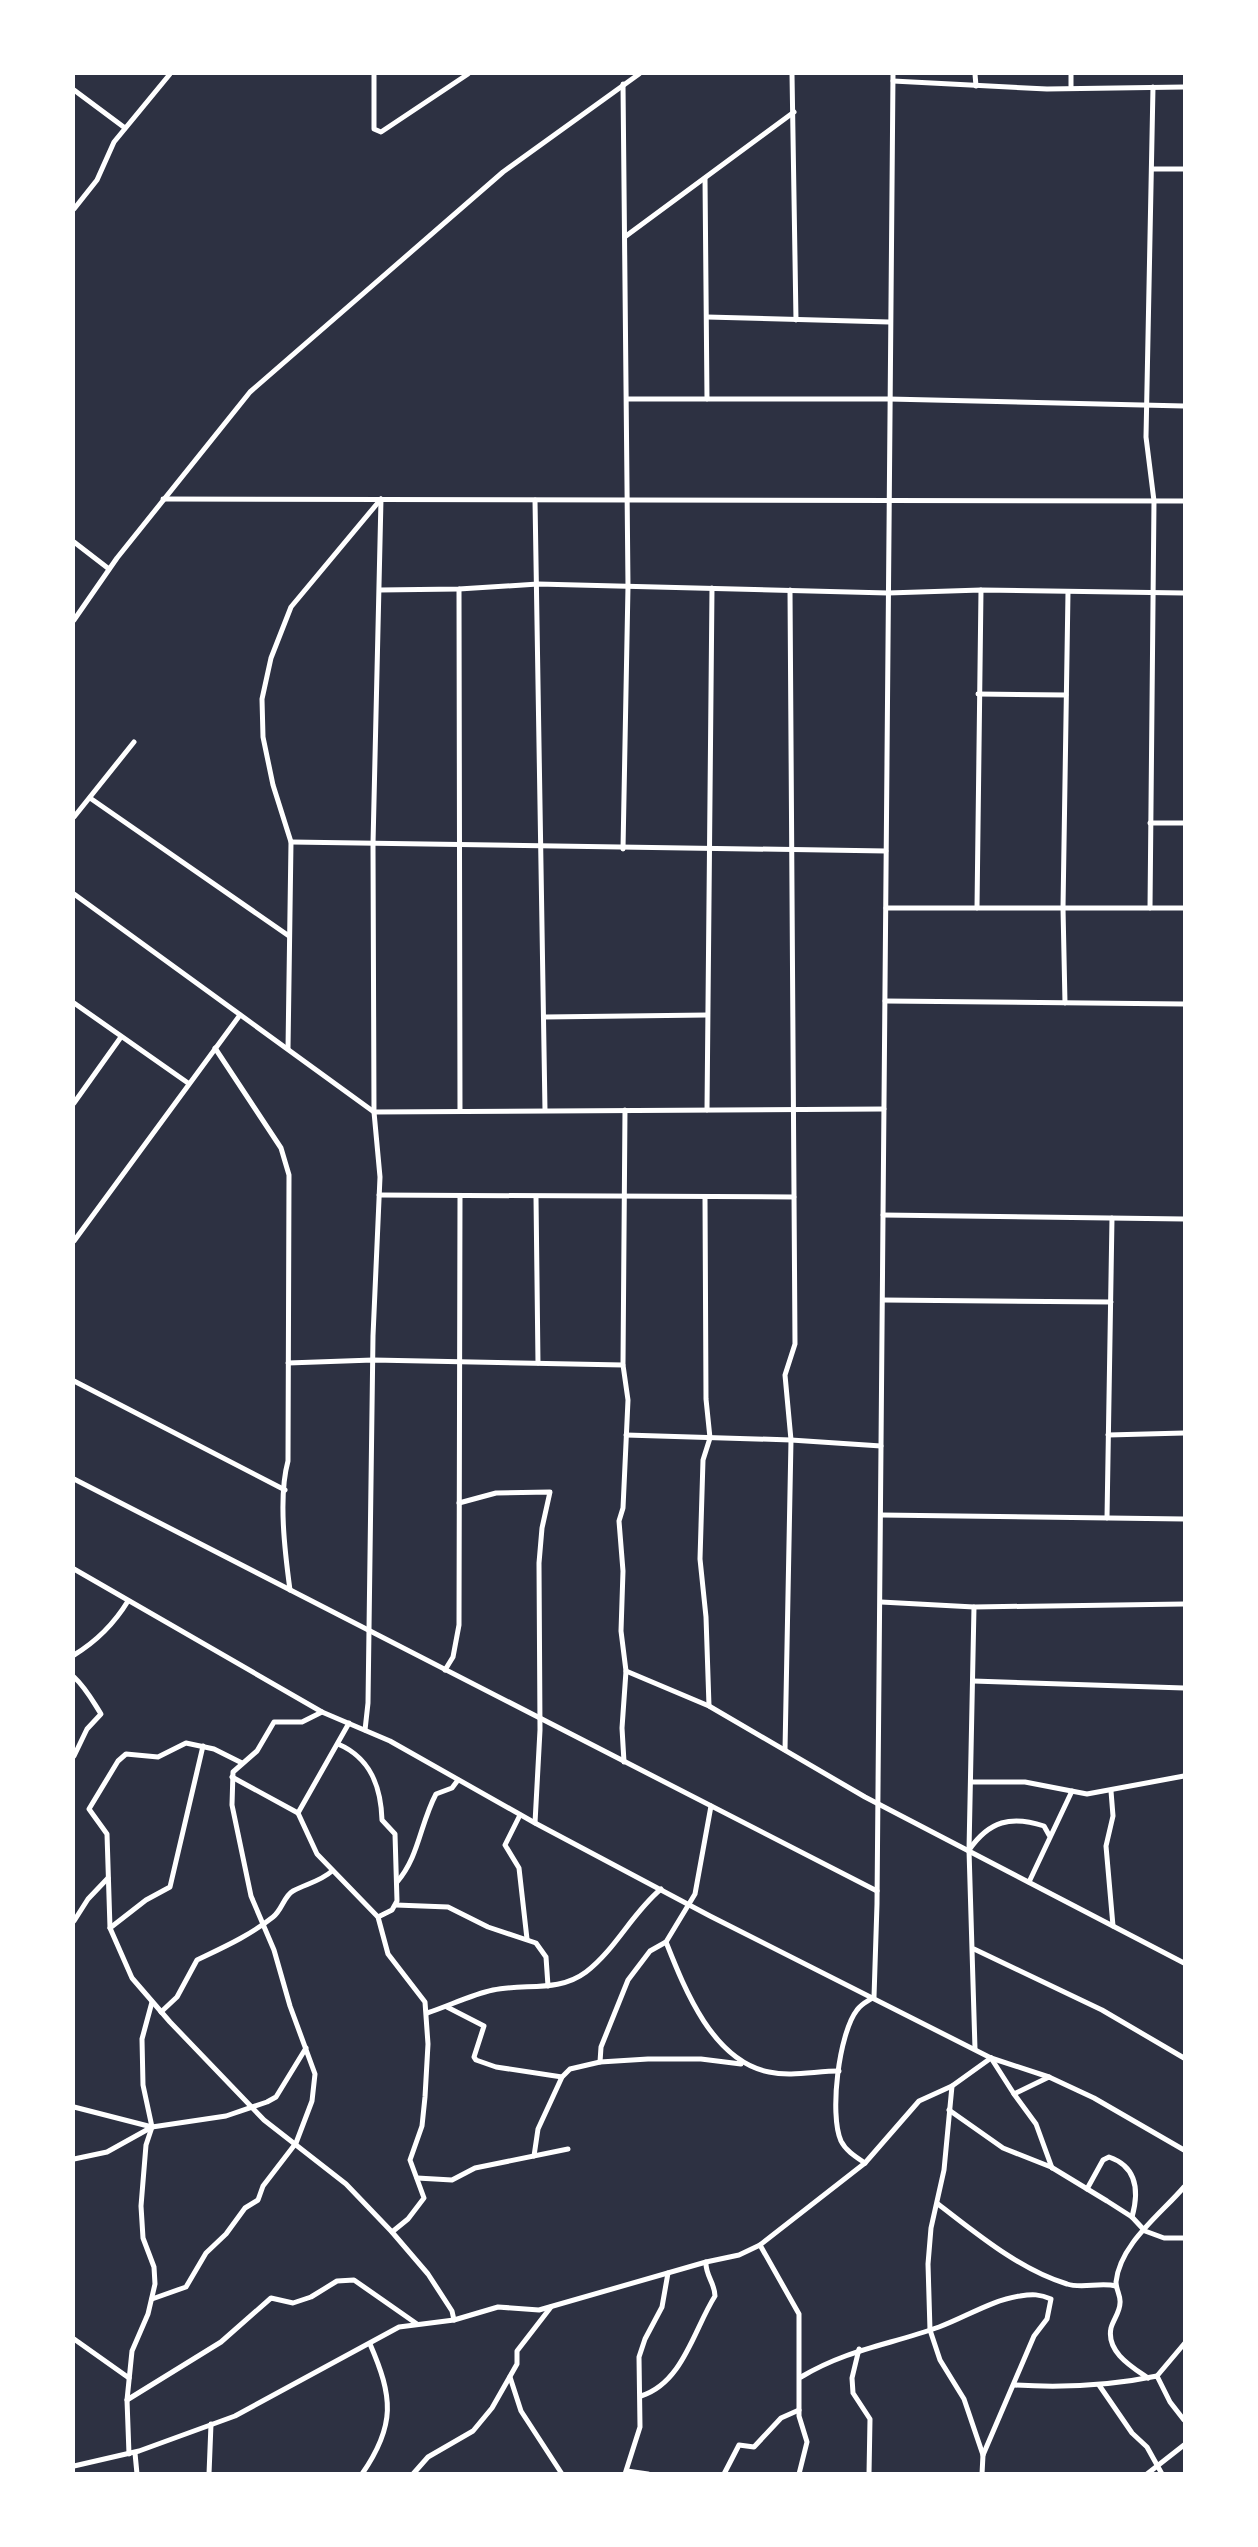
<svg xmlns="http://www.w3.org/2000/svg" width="1258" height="2547" viewBox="0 0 1258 2547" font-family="Figtree,sans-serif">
<rect width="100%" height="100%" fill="#2d3142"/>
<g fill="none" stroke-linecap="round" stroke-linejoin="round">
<g stroke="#fff" stroke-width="5">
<path d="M374 74V129L381 132 468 74"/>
<path d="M792 74 796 320"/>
<path d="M975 74 976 86"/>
<path d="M893 81 1047 89 1184 87"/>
<path d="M1071 86V74"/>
<path d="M74 90 125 128"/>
<path d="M1152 169H1184"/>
<path d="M705 178 707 399"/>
<path d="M74 209 97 180 114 142 170 74"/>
<path d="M626 236 794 112"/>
<path d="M707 317 889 322"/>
<path d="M627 399H889L1184 406"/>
<path d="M163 499 1184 501"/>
<path d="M535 500 545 1110"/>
<path d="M74 542 109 569"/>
<path d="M459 589 460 1111"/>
<path d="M380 590 459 589 538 584 888 593 981 590 1184 593"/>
<path d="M74 620 117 558 250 392 503 172 639 74"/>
<path d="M978 694 1066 695"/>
<path d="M90 798 289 936"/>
<path d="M74 817 134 742"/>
<path d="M1150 823H1184"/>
<path d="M291 842 886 851"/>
<path d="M623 849 628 586 623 84"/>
<path d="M74 894 374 1112 884 1109"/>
<path d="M886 908H1184"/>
<path d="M977 908 981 590"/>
<path d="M1150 908 1154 501 1146 437 1153 87"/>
<path d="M885 1001 1184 1004"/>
<path d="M74 1003 188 1083"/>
<path d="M1065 1003 1063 908 1068 592"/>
<path d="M545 1017 707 1015"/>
<path d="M215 1048 281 1148 289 1175 288 1461C278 1497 285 1553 290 1590"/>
<path d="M288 1049 291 842 273 785 263 737 262 699 271 658 291 607 381 499"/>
<path d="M74 1103 121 1037"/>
<path d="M707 1110 712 588"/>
<path d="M379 1195 794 1197"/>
<path d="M536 1197 538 1363"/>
<path d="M705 1197 706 1399 710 1438 703 1460 700 1559 706 1617 709 1706"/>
<path d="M883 1215 1184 1219"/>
<path d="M74 1241 240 1015"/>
<path d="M883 1300 1111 1302"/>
<path d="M288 1363 373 1360 623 1365"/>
<path d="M74 1381 285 1490"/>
<path d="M626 1435 791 1440 881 1446"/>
<path d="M1108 1435 1184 1433"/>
<path d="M74 1479 877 1891"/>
<path d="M459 1503 496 1493 550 1492 542 1528 539 1563 540 1730 535 1823"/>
<path d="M881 1515 1184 1519"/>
<path d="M1107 1518 1112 1218"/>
<path d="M74 1569 322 1712 390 1741 535 1823 710 1916 991 2058 1049 2077"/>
<path d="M881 1602 974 1607 1184 1604"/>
<path d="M974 1607 969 1850 975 2049"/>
<path d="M74 1655C97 1641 114 1624 128 1601"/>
<path d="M445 1670 453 1657 459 1625 460 1196"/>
<path d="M626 1671 709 1706 865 1797 1184 1963"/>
<path d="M74 1677C86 1688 92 1700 101 1714L87 1729 74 1756"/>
<path d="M973 1681 1184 1688"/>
<path d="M365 1730 368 1703 373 1336 380 1177 374 1112 373 844 381 499"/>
<path d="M338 1744C371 1758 381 1787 382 1820L395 1834 397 1901 392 1910 378 1917"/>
<path d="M785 1750 791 1440 785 1375 795 1344 790 590"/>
<path d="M624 1762 622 1728 626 1671 621 1631 623 1571 619 1521 623 1508 628 1400 623 1365 625 1110"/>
<path d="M242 1763 214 1749 186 1743 158 1757 126 1754 118 1761 89 1809 107 1834 110 1928 132 1978 170 2022 264 2120 346 2184 392 2232 428 2274 452 2311 454 2320"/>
<path d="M232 1777 298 1813 349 1723"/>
<path d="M971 1782H1025L1087 1794 1184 1776"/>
<path d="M1111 1791 1113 1816 1106 1846 1113 1926"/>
<path d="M298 1813 317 1854 378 1917 388 1954 425 2002 428 2044 425 2097 422 2126 410 2160 424 2198 408 2219 392 2232"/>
<path d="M520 1815 505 1845 519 1868 527 1939"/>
<path d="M969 1850C989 1821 1011 1815 1044 1826L1049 1835"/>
<path d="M397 1882C419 1857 420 1824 436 1794L452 1788 458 1780"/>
<path d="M1029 1882 1072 1791"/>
<path d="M396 1905 448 1907 488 1927 536 1943 546 1957 548 1986"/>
<path d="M74 1921 88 1899 108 1878"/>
<path d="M110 1928 146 1900 170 1887 203 1746"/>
<path d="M666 1942C685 1990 713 2061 769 2072 791 2077 816 2071 839 2071"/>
<path d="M974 1949 1102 2010 1184 2058"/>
<path d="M447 2007 484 2026 474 2057 476 2060 496 2067 562 2077"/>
<path d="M161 2012 177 1997 197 1960C224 1947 249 1936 273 1917 282 1910 284 1896 293 1891 306 1884 321 1881 332 1871"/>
<path d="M427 2013C449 2006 470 1995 493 1990 525 1983 558 1993 586 1972 616 1949 632 1913 661 1889"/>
<path d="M991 2058 1014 2094 1049 2077 1094 2098 1184 2150"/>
<path d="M600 2062 601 2047 628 1980 650 1951 666 1942 695 1894 711 1806"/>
<path d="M952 2086 944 2170 931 2228 928 2264 930 2330 940 2360 964 2399 983 2455 982 2474"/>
<path d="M1014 2094 1036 2124 1052 2168"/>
<path d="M74 2107 152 2127"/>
<path d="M949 2110 1003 2148 1051 2167 1107 2201 1132 2217 1145 2231 1164 2238H1184"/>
<path d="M534 2156 538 2129 562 2077 570 2069 600 2062 648 2059H701L741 2064"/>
<path d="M74 2159 107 2152 152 2127 226 2116 267 2102 276 2097 306 2048"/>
<path d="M865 2163C856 2157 846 2151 841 2141 829 2114 839 2033 857 2010 861 2004 868 2001 874 1997L877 1904 893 74"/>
<path d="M417 2178 452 2180 475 2168 568 2149"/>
<path d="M1087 2189 1103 2160 1109 2157C1138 2167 1139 2192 1132 2217"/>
<path d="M938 2204C976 2233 1020 2270 1067 2284 1082 2289 1100 2282 1116 2286"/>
<path d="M760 2245 799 2314V2416L807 2442 799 2474"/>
<path d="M152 2299 186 2287 206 2253 226 2234 245 2208 258 2200 263 2186 296 2143 312 2101 315 2074 290 2006 274 1950 251 1896 232 1805 233 1772 257 1751 274 1722H302L322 1712"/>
<path d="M74 2339 129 2378"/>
<path d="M859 2349 852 2378 853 2393 870 2419 869 2474"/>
<path d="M1157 2376 1184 2344"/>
<path d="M510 2377 521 2411 562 2474"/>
<path d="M801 2377C848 2349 889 2345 939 2327 966 2317 992 2300 1020 2296 1032 2294 1040 2294 1051 2299L1047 2319 1034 2336 983 2455"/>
<path d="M1148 2378C1132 2367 1106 2352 1111 2328 1113 2320 1120 2312 1120 2303 1121 2296 1116 2290 1116 2282 1120 2244 1160 2215 1184 2187"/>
<path d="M1014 2385C1064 2388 1109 2386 1157 2376L1170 2402 1184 2420"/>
<path d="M1099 2385 1132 2433 1147 2447 1162 2474"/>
<path d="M641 2396C683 2383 694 2329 715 2296 715 2283 705 2275 706 2262"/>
<path d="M127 2400 221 2342 271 2298 293 2303 311 2297 337 2281 354 2280 417 2324"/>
<path d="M135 2453 137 2474"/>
<path d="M129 2454 127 2400 132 2351 148 2314 155 2284 154 2267 143 2238 141 2206 146 2145 152 2127 143 2085 142 2039 152 2002"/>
<path d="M74 2466 139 2451 235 2416 399 2327 454 2320 498 2307 539 2310 706 2262 739 2255 760 2245 865 2163 919 2101 952 2086 991 2058"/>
<path d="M627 2471 648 2474"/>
<path d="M209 2474 211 2424"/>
<path d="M362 2474C396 2425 393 2397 370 2344"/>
<path d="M413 2474 428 2457 473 2431 492 2408 517 2364V2351L551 2307"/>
<path d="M625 2474 640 2427 639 2357 645 2339 662 2307 668 2273"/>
<path d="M724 2474 739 2445 754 2447 781 2418 799 2410"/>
<path d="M1147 2474 1184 2445"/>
</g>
</g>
<rect width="1258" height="2547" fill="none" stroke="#ffffff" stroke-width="150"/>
</svg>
